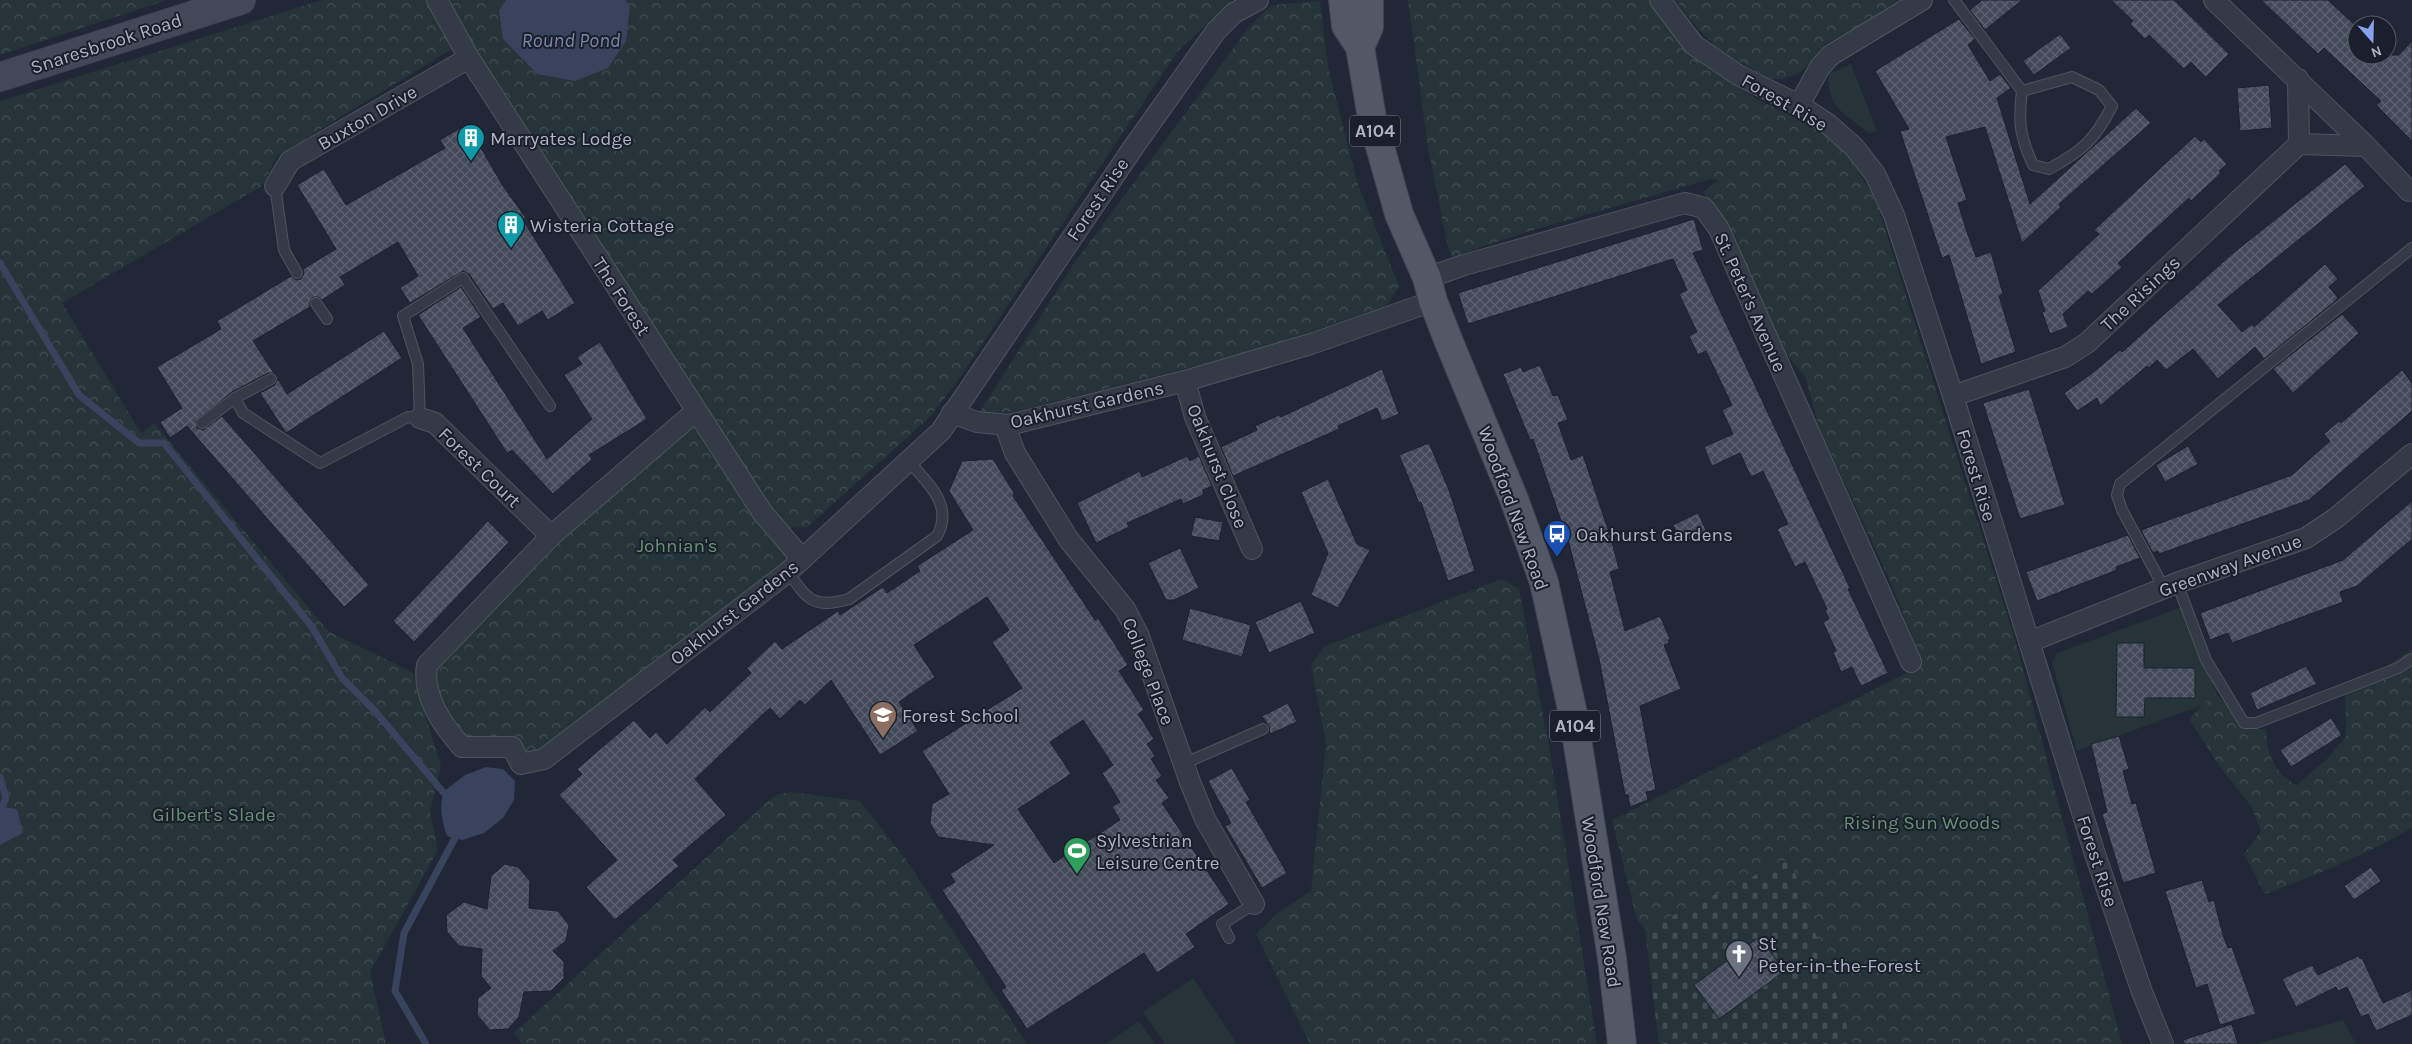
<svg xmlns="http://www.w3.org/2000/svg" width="2412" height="1044" viewBox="0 0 2412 1044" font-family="Karla,sans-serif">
<defs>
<pattern id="forest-crowns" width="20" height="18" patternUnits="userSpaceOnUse" patternTransform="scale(1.25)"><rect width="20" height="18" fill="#243438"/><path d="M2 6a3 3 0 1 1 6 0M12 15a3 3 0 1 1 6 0" fill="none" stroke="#414f53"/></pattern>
<pattern id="cemetery-stones" width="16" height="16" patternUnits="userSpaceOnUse" patternTransform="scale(1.25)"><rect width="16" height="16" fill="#243438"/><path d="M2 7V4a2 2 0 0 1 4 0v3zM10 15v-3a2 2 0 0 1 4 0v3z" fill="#414f53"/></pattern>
<pattern id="building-cross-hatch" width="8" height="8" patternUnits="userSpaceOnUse" patternTransform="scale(1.25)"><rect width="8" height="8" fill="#424a5a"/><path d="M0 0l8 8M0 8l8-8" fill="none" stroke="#5b6270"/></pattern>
</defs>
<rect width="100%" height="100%" fill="#212736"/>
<g fill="#243438">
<path d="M1851 64 1877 131 1869 133C1846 115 1826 107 1829 74Z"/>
<path d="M2185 606 2219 699 2077 751 2052 663 2057 653Z"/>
<path d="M1193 978 1236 1042 1234 1044H1165L1143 1012Z"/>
<path d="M2343 1020 2356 1044H2256Z"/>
<path d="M1139 1021 1155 1044H1106Z"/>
</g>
<g fill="url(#forest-crowns)">
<path d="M0 0H167L0 55Z"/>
<path d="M322 0H1232L1177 52 956 383 930 417 807 527 787 528 769 515 468 39 277 156 262 186 62 303 141 433 154 423 328 631 412 672 441 766 430 811 438 850 370 972 386 1044H0V101Z"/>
<path d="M1408 0H1651L1690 52 1716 74 1758 100 1819 129 1847 153 1876 201 2016 643 2122 1044H1853L1790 859 1645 929 1637 920 1612 820 1919 667 1922 661 1892 585 1819 427 1806 378 1774 339 1734 234 1703 192 1718 180 1711 179 1523 233 1452 257 1447 242 1428 148Z"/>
<path d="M1675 0H1906L1825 44 1806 67 1799 73 1782 79H1771L1720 51 1701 32Z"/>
<path d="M1320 1 1328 66 1357 182 1399 286 1387 305 1260 350 1013 412 979 413 1075 262 1250 26 1271 5Z"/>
<path d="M696 411 802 559 521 764 511 747H462L427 665Z"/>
<path d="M1502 579 1519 589 1550 752 1597 1044H1310L1256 934 1279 912 1311 891 1326 744 1311 665 1325 646Z"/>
<path d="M2412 649V828C2365 855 2316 875 2265 894L2244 854 2261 831 2251 806 2220 767 2189 719 2215 693 2231 708 2244 726 2266 730C2267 754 2274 774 2297 785L2328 758 2346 736 2345 694Z"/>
<path d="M791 792 860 801 907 861 1027 1044H522L514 1033 767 802 779 794Z"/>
</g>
<path fill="url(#cemetery-stones)" d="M1790 858 1853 1044H1659L1645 929Z"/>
<g fill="#38435e">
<path d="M506 0H626L630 7 626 41 608 68 575 81 537 74 503 39 499 11Z"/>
<path d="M486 767 503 769 515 781 514 800 503 818 484 833 462 840 447 836C441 820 440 808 443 792L465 775Z"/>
<path d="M2 807 17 809 23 833 0 845V809Z"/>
</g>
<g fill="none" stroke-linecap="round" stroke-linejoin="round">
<g stroke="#38435e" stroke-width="7">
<path d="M0 263 79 395 139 443H164L312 627 342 678 375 711 443 792"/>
<path d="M0 777 6 798 0 812"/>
<path d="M426 1044 395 991 404 933 455 838"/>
</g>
</g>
<g fill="url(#building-cross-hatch)" stroke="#1c212d" fill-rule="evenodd">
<path d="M1982 0H2022L1985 30 1970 10Z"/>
<path d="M2111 0H2174L2229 54 2206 77 2191 62 2184 69 2149 35 2145 39 2130 24 2133 21Z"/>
<path d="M2261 0H2328L2357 27V55H2399L2412 41V141L2376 105 2381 101 2324 48 2318 54Z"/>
<path d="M1959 19 1975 39 1968 45 1990 81 2000 74 2011 88 1997 98 2030 204 2136 108 2151 123 2059 204 2061 207 2022 243 1985 127 1946 137 1967 200 1958 203 1966 229 1976 257 1991 252 2003 294 1999 296 2016 352 1981 364 1949 255 1942 258 1900 131 1909 129 1875 71Z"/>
<path d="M2060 34 2071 48 2034 75 2023 61Z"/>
<path d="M2269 85 2272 128 2240 131 2237 88Z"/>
<path d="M467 124 503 186 526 218 523 220 575 303 548 320 542 311 518 326 503 303 493 309 469 274 463 271 410 303 400 288 418 276 398 242 340 277 345 285 322 300 318 297H313L310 301V307L253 341 274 373H268L232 392 196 421 197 428 203 430 222 416 369 585 344 607 187 426 170 438 160 422 182 408 157 367 221 329 217 321 291 276 296 280 301 279 304 274 303 269 336 249 297 185 324 169 346 205 445 148 440 140Z"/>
<path d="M2195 136 2201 142 2204 139 2227 164 2219 171 2221 173 2191 201 2189 198 2118 263 2122 267 2092 294 2088 291 2063 314 2068 327 2050 334 2042 312 2045 311 2038 291 2099 234 2094 230Z"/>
<path d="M2345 164 2365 186 2218 305 2242 332 2252 324 2254 327 2325 264 2338 279 2329 287 2338 298 2333 303 2264 359 2255 347 2218 379 2193 349 2166 370 2157 360 2149 368 2147 366 2100 406 2097 398 2077 411 2064 393 2091 374 2120 350 2122 352 2232 254Z"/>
<path d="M1694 219 1703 250 1693 253 1850 588 1848 589 1888 673 1861 686 1852 667 1841 672 1833 652 1836 651 1823 622 1829 619 1825 610 1827 609 1805 562 1795 567 1777 529 1788 524 1763 471 1751 477 1740 453 1712 466 1704 447 1733 434 1722 410 1732 405 1706 351 1698 355 1689 336 1697 332 1679 294 1687 290 1673 259 1468 324 1458 293Z"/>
<path d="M461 287 481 317 463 328 547 459 592 419 564 375 582 364 577 357 600 342 647 419 589 455 592 459 553 494 512 450 507 453 418 315Z"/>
<path d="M2342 314 2359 333 2293 393 2273 369Z"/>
<path d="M384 331 402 358 286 433 260 393 275 385 278 379 287 394Z"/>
<path d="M1540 365 1553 396 1558 395 1568 420 1558 423 1571 460 1583 455 1611 538 1619 569 1610 572 1625 631 1660 616 1670 639 1668 640 1669 643 1664 645 1681 689 1640 706 1656 790 1646 792 1648 800 1630 807 1628 795H1625L1599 659 1569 544 1533 439 1530 440 1503 374 1521 367 1523 372Z"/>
<path d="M1382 369 1399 414 1382 421 1377 408 1338 426 1339 429 1233 476 1221 447 1257 430 1255 426 1279 415 1281 417Z"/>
<path d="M2402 370 2412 383V411L2309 500 2159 554 2158 551 2153 553 2141 530 2292 475 2330 441 2324 434 2339 421 2341 423Z"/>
<path d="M2029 389 2065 505 2020 519 1983 403Z"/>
<path d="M1429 443 1449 490 1475 571 1448 581 1421 502 1419 503 1399 455Z"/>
<path d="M2188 446 2198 464 2165 482 2156 465Z"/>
<path d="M1187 456 1190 461 1199 456 1212 486 1203 490V495L1183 504 1181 499 1127 523 1129 527 1096 543 1077 503 1140 471 1142 477Z"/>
<path d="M993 459 1014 493 1013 496 1095 620 1098 618 1128 665 1119 671 1144 710 1138 714 1154 739 1147 744 1155 756 1151 759 1162 776 1156 780 1169 798 1162 803 1229 904 1186 934 1195 947 1157 973 1144 953 1027 1029 1001 990 1006 987 942 890 955 882 950 874 994 845 938 837 930 823 932 804 949 794 922 751 1022 688 992 642 1009 630 987 597 914 645 935 677 899 702 918 731 880 755 831 680 805 705 800 700 780 719 770 708 760 717 695 779 726 815 673 860 679 866 615 920 586 887 617 860 559 795 582 774 577 769 634 720 650 738 656 732 667 744 705 707 710 712 751 673 747 668 775 641 782 649 838 611 840 615 883 587 887 593 920 571 917 566 973 530 949 491 962 461ZM1083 720 1113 765 1102 773 1120 802 1112 807 1120 820 1054 863 1018 809 1071 774 1050 742Z"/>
<path d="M1328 479 1357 544 1370 550 1338 608 1311 595 1328 553 1301 492Z"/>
<path d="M2412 501V539L2357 586 2340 592 2343 602 2232 643 2228 633 2210 640 2200 613 2343 560Z"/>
<path d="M1698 513 1707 532 1681 543 1673 525Z"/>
<path d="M1195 517 1223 522 1219 541 1191 536Z"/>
<path d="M488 521 509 542 414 642 393 621Z"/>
<path d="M2128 535 2140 558 2116 567 2117 570 2037 601 2026 572Z"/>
<path d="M1180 548 1199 588 1174 600H1166L1148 563Z"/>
<path d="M1301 601 1315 633 1269 653 1255 622Z"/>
<path d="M1190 608 1251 625 1242 657 1182 640Z"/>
<path d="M2117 643H2144V668H2195V698H2145L2144 717H2116Z"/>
<path d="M2306 666 2317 684 2257 710 2250 693Z"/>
<path d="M1288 703 1297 722 1270 734 1269 726 1262 716Z"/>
<path d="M2331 718 2342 735 2291 767 2280 750Z"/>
<path d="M2119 736 2129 769 2123 771 2132 804 2136 803 2156 873 2123 883 2102 814 2107 812 2091 744Z"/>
<path d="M1232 768 1250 800 1246 802 1287 873 1262 888 1225 826 1231 823 1208 781Z"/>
<path d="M505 864 518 867 530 881 529 908 558 911 569 925 566 941 553 951 564 962V978L551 991 524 992 519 1017 508 1029 490 1030 477 1015 478 998 491 988 481 976 482 949 459 946 447 932 446 915 464 902 487 909 491 876Z"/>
<path d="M2371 867 2381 881 2354 900 2344 886Z"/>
<path d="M2202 880 2209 902 2214 900 2223 935 2228 948 2232 947 2256 1014 2220 1025 2207 984 2196 988 2165 891Z"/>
<path d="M1759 937 1785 971 1719 1019 1694 985Z"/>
<path d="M2358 956 2360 959 2362 958 2383 1003 2412 990V1015L2376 1031 2368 1014 2361 1017 2347 987 2338 991 2336 987 2296 1007 2282 979 2312 965 2318 975Z"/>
<path d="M2232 1024 2238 1044H2184L2183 1040Z"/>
</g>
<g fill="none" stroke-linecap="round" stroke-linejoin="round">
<defs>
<g id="lane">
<path d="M1954 0 2022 91C2018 121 2020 137 2033 165L2049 169C2082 151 2095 140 2112 106L2099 90 2072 77 2022 91"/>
<path d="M275 186 284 250 297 273"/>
<path d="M316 303 327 319"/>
<path d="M235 398 243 413 320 463 408 417 420 418 418 364 403 316 463 278 550 406"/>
<path d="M202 423 235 398 271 379"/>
<path d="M788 572C808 600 813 609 849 599L937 536C954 505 928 483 908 461"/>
<path d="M2177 583 2206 660 2244 723H2256L2398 668 2412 659"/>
<path d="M2164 588 2122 510 2117 495 2120 484 2412 248"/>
<path d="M1183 764 1263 729"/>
<path d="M1229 938 1222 924 1254 904"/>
</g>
<g id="street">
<path d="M437 0 469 58 762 512 802 559"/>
<path d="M1660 0 1694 45 1738 75 1799 105 1828 124 1854 147 1875 174 1894 215 1953 396 2094 851 2142 992 2163 1044"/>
<path d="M2214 0 2366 146 2409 191"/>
<path d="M2298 79 2299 144"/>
<path d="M1799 105 1820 67 1831 55 1922 0"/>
<path d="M275 186 290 161 469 58"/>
<path d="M1427 278 1464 265 1685 203 1704 208 1719 229 1911 662"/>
<path d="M1185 381 1195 417 1252 549"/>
<path d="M1953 396 2065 357 2087 343 2299 144 2366 146"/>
<path d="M696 411 551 536 427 665C422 696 442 725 462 747H512L521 764 544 759 788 572 941 431 1135 145 1216 31 1234 13 1258 0"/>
<path d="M952 413 977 422 1009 425 1185 381 1311 344 1433 301"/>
<path d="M420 418 435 423 551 536"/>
<path d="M1009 425 1008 434 1015 453 1069 540 1125 609 1138 634 1190 782 1205 819 1254 904"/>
<path d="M2029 642 2177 583 2306 538 2336 518 2412 454"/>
</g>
<path id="secondary" d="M0 77 241 0"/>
<g id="primary">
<path d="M1343 0 1346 26 1360 47 1372 118 1399 214 1427 278 1433 301 1449 342 1514 499 1544 582 1573 714 1612 958 1622 1044"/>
<path d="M1360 47 1369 27V0"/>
</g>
</defs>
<use href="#lane" stroke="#4f5461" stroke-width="12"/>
<use href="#street" stroke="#4f5461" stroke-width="22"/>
<use href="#secondary" stroke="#3e4350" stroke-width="30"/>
<use href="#primary" stroke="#3e4350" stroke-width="30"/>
<use href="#lane" stroke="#343a46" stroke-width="10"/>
<use href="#street" stroke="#343a46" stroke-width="20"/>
<use href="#secondary" stroke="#434859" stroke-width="28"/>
<use href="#primary" stroke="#525866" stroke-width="28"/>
</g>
<defs>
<symbol id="building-pin" viewBox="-11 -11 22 30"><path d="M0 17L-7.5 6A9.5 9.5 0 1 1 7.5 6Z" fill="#0f9aa8" stroke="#1a1f2b"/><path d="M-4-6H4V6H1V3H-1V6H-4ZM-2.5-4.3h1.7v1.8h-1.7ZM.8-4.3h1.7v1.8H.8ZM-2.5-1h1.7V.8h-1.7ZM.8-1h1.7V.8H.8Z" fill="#fff"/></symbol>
<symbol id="bus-pin" viewBox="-11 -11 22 30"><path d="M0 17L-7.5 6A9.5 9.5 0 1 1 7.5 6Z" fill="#1a4fb4" stroke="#1a1f2b"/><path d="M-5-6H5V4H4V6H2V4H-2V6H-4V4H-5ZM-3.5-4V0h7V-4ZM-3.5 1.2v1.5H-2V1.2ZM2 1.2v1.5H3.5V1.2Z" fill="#fff"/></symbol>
<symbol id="school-pin" viewBox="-11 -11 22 30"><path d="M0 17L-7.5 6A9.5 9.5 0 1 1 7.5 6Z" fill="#8d6e63" stroke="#1a1f2b"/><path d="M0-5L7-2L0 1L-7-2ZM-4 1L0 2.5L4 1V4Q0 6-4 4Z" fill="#fff"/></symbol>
<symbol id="stadium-pin" viewBox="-11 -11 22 30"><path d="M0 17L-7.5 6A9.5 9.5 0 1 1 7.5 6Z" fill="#2e9e5b" stroke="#1a1f2b"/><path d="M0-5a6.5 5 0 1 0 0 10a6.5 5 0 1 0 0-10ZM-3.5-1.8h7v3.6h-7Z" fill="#fff"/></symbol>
<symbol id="church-pin" viewBox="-11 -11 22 30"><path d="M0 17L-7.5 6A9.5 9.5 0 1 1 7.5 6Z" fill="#6b7280" stroke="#1a1f2b"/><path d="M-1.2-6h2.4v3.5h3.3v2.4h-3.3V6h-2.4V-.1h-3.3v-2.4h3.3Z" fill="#fff"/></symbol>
</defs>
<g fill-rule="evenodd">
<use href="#building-pin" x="455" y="122" width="32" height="43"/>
<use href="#building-pin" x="495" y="209" width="32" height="43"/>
<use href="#bus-pin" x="1541" y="518" width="32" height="43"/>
<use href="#school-pin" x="867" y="699" width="32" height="43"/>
<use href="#stadium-pin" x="1061" y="835" width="32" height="43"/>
<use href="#church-pin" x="1723" y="938" width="32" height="43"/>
</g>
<g text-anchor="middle" stroke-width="4" stroke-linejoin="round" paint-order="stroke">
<g fill="#1a1f2b" stroke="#828795" stroke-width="1">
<rect x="1350" y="115.5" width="50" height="31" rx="4"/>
<rect x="1550" y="710.5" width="50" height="31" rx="4"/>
</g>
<g font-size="18" font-weight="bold" fill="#afb4c3">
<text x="1375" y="137">A104</text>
<text x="1575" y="732">A104</text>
</g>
<g font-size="19" fill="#afb4c3" stroke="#1a1f2b">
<text transform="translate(106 43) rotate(-18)" y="7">Snaresbrook Road</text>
<text transform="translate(1785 102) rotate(30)" y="7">Forest Rise</text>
<text transform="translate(367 117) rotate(-30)" y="7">Buxton Drive</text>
<text transform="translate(1097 199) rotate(-56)" y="7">Forest Rise</text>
<text transform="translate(2140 293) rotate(-43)" y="7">The Risings</text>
<text transform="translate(622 296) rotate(57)" y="7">The Forest</text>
<text transform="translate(1751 302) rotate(66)" y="7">St. Peter's Avenue</text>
<text transform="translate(1087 404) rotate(-13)" y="7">Oakhurst Gardens</text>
<text transform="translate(1218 466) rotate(68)" y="7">Oakhurst Close</text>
<text transform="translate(480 467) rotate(44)" y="7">Forest Court</text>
<text transform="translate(1977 475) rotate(73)" y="7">Forest Rise</text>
<text transform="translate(1514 508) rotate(70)" y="7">Woodford New Road</text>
<text transform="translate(2230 565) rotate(-20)" y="7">Greenway Avenue</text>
<text transform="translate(734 612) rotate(-38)" y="7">Oakhurst Gardens</text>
<text transform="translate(1149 671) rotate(69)" y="7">College Place</text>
<text transform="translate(2098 861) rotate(72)" y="7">Forest Rise</text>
<text transform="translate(1602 902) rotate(81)" y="7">Woodford New Road</text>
</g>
<g font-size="19" fill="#afb4c3" stroke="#1a1f2b" text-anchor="start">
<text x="490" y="145">Marryates Lodge</text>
<text x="530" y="232">Wisteria Cottage</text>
<text x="1576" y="541">Oakhurst Gardens</text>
<text x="902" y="722">Forest School</text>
<text x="1096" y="847">Sylvestrian<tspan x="1096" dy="22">Leisure Centre</tspan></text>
<text x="1758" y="950">St<tspan x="1758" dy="22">Peter-in-the-Forest</tspan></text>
</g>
<g font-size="19" fill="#689277" stroke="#1a1f2b">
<text x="677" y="552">Johnian's</text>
<text x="214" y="821">Gilbert's Slade</text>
<text x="1922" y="829">Rising Sun Woods</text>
</g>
<g font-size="20" font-style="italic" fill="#7987aa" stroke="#1a1f2b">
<text x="571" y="47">Round Pond</text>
</g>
</g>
<g transform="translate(2372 40) rotate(160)"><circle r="24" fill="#1a1f2b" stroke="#565b68"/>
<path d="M0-4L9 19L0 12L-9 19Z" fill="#87a3f0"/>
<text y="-8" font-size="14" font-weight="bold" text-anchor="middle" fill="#afb4c3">N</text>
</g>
</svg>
